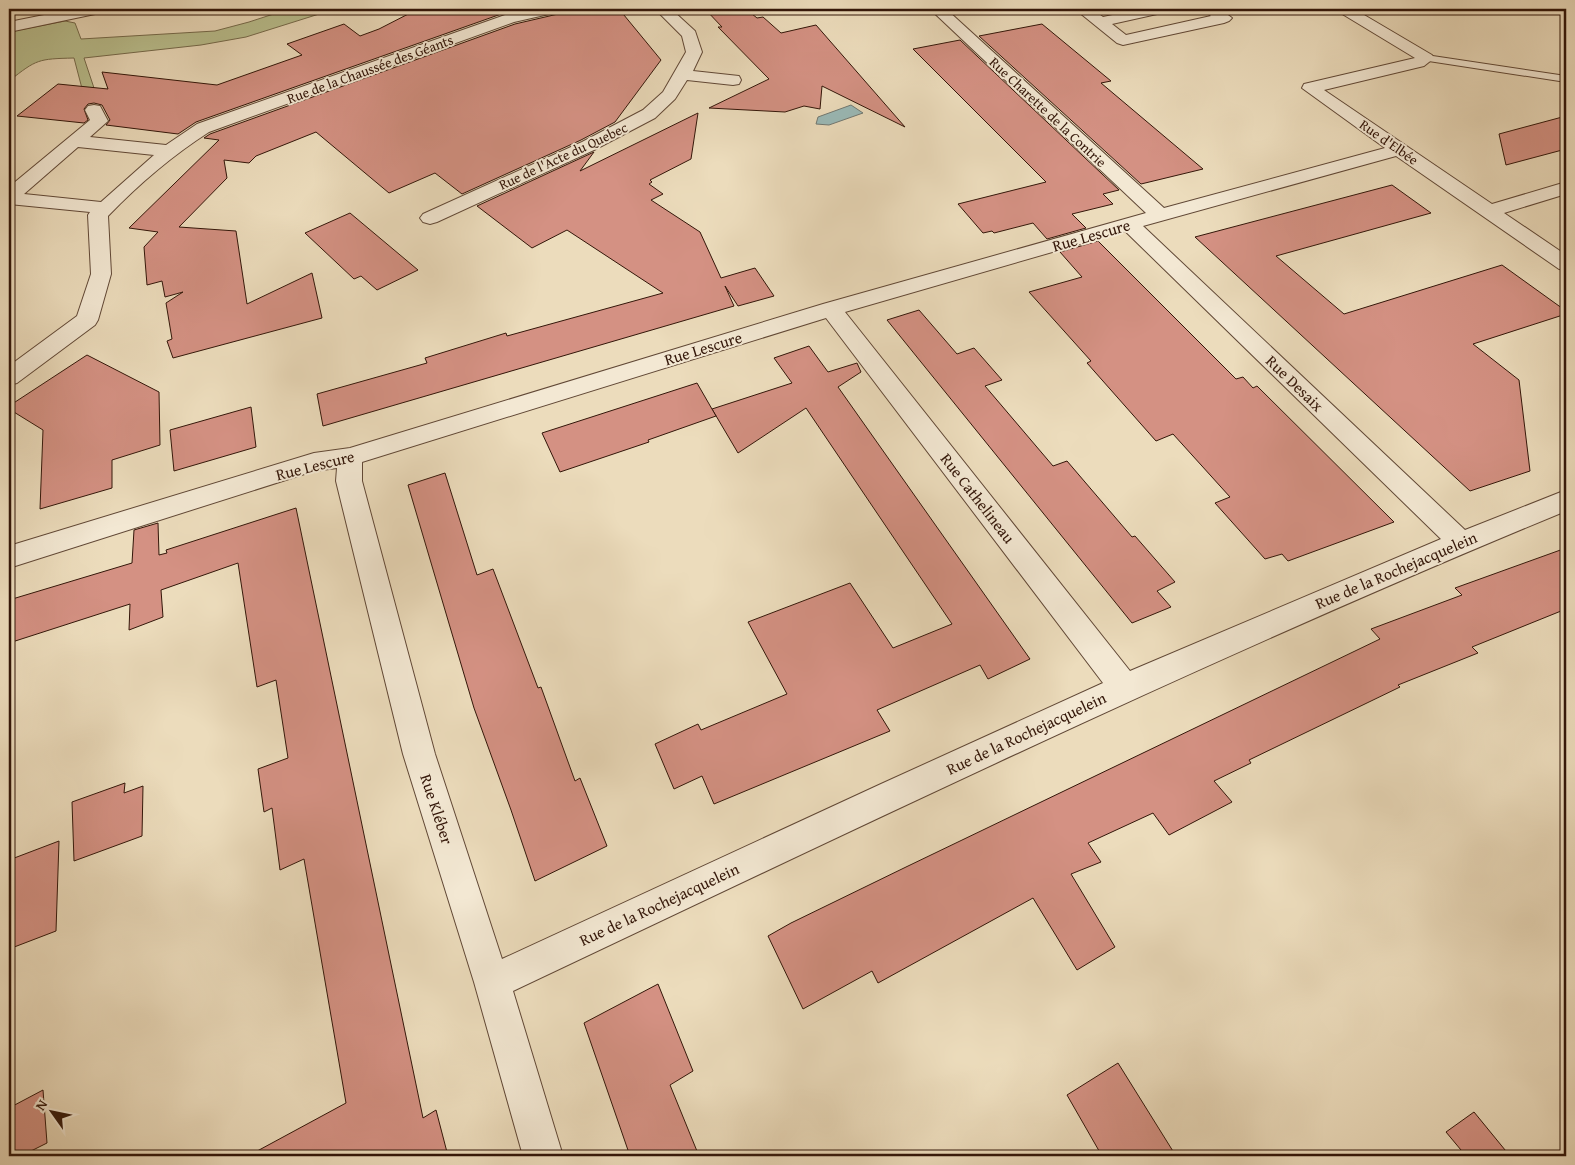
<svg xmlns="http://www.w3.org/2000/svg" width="1575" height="1165" viewBox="0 0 1575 1165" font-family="'Gentium Book Plus',serif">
<rect width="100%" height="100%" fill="#ecdcbc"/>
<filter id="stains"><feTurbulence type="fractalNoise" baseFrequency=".004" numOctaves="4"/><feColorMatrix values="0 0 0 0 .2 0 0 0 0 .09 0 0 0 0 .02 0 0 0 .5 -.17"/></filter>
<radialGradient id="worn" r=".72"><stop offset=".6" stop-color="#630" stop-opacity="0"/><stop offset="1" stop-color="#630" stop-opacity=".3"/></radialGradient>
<path fill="#bac08f" stroke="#766b4c" d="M289 9H335L246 37 201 45 84 58 97 97 85 100 74 58C38 59 37 59 9 81V32L65 21 75 23 81 39 215 31 249 22Z"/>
<path fill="#9abab8" stroke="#717872" d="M851 105 863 113 829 125 816 124 818 117Z"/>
<g fill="#d49183" stroke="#331609">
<path d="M418 9H524L504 13 196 122 178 134 106 125 110 120 102 105 94 103 88 104 84 109 88 120 84 123 17 116 58 84 108 89 102 72 217 85 302 55 287 44 344 24 360 36 379 29Z"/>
<path d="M563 9H619L661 60 615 122 581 140 462 194 435 173 389 193 316 132 256 156 249 163 224 160 227 178 179 227 236 231 247 304 312 273 322 318 173 358 167 341 172 339 166 303 183 292 165 297 162 281 147 285 144 247 158 232 129 228 219 140 204 138 210 134 515 24 558 14Z"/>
<path d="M705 9H746L757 18 763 17 781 33 816 25 905 127 822 86 820 109 804 106 785 112 709 108 769 79 718 27H722Z"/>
<path d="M1042 24 1111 81 1101 83 1203 169 1141 184 979 36Z"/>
<path d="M960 40 1119 190 1103 194 1113 204 1072 214 1086 228 1047 239 1033 223 994 233 992 231 983 233 958 204 1046 182 913 49Z"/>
<path d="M698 113 691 159 650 180 652 182 649 184 663 194 651 200 700 232 721 278 755 268 774 296 738 306 725 286 734 306 323 426 317 394 427 363 425 358 506 333 507 336 663 293 567 230 532 248 477 206 594 152 580 171Z"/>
<path d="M1566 116V149L1506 165 1499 134Z"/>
<path d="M1392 185 1431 213 1276 256 1344 314 1502 265 1566 311V314L1473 344 1519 380 1530 471 1470 491 1195 237Z"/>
<path d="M350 213 418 270 377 290 361 276 354 279 305 233Z"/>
<path d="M1098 241 1236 379 1243 377 1253 388 1257 386 1394 522 1288 561 1282 554 1265 559 1215 503 1230 497 1173 434 1156 441 1087 363 1091 361 1029 292 1082 277 1060 252Z"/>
<path d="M919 310 957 354 974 348 1002 380 985 386 1053 466 1067 461 1132 537 1135 536 1175 582 1157 591 1171 607 1132 623 887 320Z"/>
<path d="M809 346 828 372 857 363 861 372 838 387 1030 659 988 679 980 665 877 710 890 731 714 804 702 776 674 789 655 744 698 724 701 730 787 694 748 622 850 583 893 648 952 624 806 408 738 453 712 409 792 383 774 358Z"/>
<path d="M87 355 159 392 160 445 112 460V488L40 509 43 430 9 409V406Z"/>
<path d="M697 383 716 416 648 440 649 442 560 472 542 433Z"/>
<path d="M251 407 256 447 174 471 170 430Z"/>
<path d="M445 473 477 575 493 569 538 688 541 687 575 781 580 778 607 846 535 881 511 810 474 708 408 485Z"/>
<path d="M296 508 423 1118 436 1110 448 1156H248L346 1103 304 859 280 870 272 808 264 812 258 769 288 758 276 680 257 687 238 563 161 590 163 617 129 630 130 604 9 643V600L132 563 134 530 158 523 159 555 167 553 166 550Z"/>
<path d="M1566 548V609L1472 647 1478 653 1398 685 1400 687 1249 760 1251 763 1214 781 1232 802 1169 835 1153 813 1088 843 1101 862 1071 874 1115 947 1077 970 1033 898 878 983 872 971 803 1009 768 936 791 923 906 867 1380 639 1371 629 1462 595 1455 588Z"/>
<path d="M125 783 124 793 143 786 142 836 74 861 72 802Z"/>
<path d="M59 841 56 931 9 949V860Z"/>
<path d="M658 984 693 1071 670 1085 699 1156H630L584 1023Z"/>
<path d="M1118 1063 1176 1156H1102L1067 1095Z"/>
<path d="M43 1090 47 1143 21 1156H9V1108Z"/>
<path d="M1474 1112 1510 1156H1466L1446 1132Z"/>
</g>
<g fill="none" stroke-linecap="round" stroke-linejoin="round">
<defs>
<path id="lane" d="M1426 55 1566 76V82L1422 60 1420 58 1422 56Z"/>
<g id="street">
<path d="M74 9H103L100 12 95 14 9 32V22Z"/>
<path d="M532 9H561L558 12 514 22 209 132C173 155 138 185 108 216L111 274 98 320 95 325 17 383 9 385V366L77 316 91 274 88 215 90 212 9 204V187L90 120 85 110 88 106 94 105 100 106 108 121 90 137 166 145 197 124 505 15ZM78 147 154 155 101 202 24 194Z"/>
<path d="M655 9H671L695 31 702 52 693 71 739 76 741 80 739 84 733 85 687 80 675 99 655 118 594 150 437 222 430 224 423 222 420 218 423 214 582 142 643 110 663 92 686 52 682 36Z"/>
<path d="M930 9H946L1164 208 1385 148 1302 88 1304 84 1415 58 1339 12 1337 9H1354L1432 55 1434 58 1424 66 1324 90 1492 204 1566 182V194L1504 213 1566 255V270L1559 269 1396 156 1143 226 1465 530 1566 490V511C1209 658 862 826 513 991L563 1156H523L474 982 403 754 336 481 337 468 314 471 9 568V546L314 453 350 448 823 304 1146 213ZM1125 231 1441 539 1130 671 845 312ZM826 318 1103 683 881 784 502 959 435 754 362 481V462Z"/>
<path d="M1075 9H1092L1103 17 1141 9H1169L1166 12 1112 24 1126 35 1211 16 1203 9H1220L1232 18 1229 21 1224 23 1123 45 1117 43Z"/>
</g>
</defs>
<use href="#lane" stroke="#614836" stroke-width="2"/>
<use href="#street" stroke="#614836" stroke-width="2"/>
<use href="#lane" fill="#f3e8d3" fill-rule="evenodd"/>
<use href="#street" fill="#f3e8d3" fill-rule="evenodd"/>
</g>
<g text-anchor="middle" stroke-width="4" stroke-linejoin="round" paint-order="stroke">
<g font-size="14" fill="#331609" stroke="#f3e8d3">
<text transform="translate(370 69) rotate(-20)" y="5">Rue de la Chaussée des Géants</text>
<text transform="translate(1048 112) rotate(43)" y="5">Rue Charette de la Contrie</text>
<text transform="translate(1389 142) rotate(35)" y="5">Rue d'Elbée</text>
<text transform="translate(563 156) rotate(-25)" y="5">Rue de l'Acte du Quebec</text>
</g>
<g font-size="16" fill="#331609" stroke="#f3e8d3">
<text transform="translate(1091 235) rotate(-16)" y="6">Rue Lescure</text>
<text transform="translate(703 348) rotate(-17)" y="6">Rue Lescure</text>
<text transform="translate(1295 383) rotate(44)" y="6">Rue Desaix</text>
<text transform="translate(315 465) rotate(-14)" y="6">Rue Lescure</text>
<text transform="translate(978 498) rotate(52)" y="6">Rue Cathelineau</text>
<text transform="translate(1396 570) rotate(-23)" y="6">Rue de la Rochejacquelein</text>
<text transform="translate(1026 733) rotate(-25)" y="6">Rue de la Rochejacquelein</text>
<text transform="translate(437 809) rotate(72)" y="6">Rue Kléber</text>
<text transform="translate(659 904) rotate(-25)" y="6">Rue de la Rochejacquelein</text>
</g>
</g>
<rect width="1575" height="1165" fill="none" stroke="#ecdcbc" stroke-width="30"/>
<rect x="10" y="10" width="1555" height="1145" fill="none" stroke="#331609" stroke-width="2.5"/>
<rect x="15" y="15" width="1545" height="1135" fill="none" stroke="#331609"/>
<g transform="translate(52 1112) rotate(303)" stroke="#f3e8d3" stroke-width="4" paint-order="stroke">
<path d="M0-4L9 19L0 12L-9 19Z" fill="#331609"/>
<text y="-8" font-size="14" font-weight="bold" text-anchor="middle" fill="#331609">N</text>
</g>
<rect width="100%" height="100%" filter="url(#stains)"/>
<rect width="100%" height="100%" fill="url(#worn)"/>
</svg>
